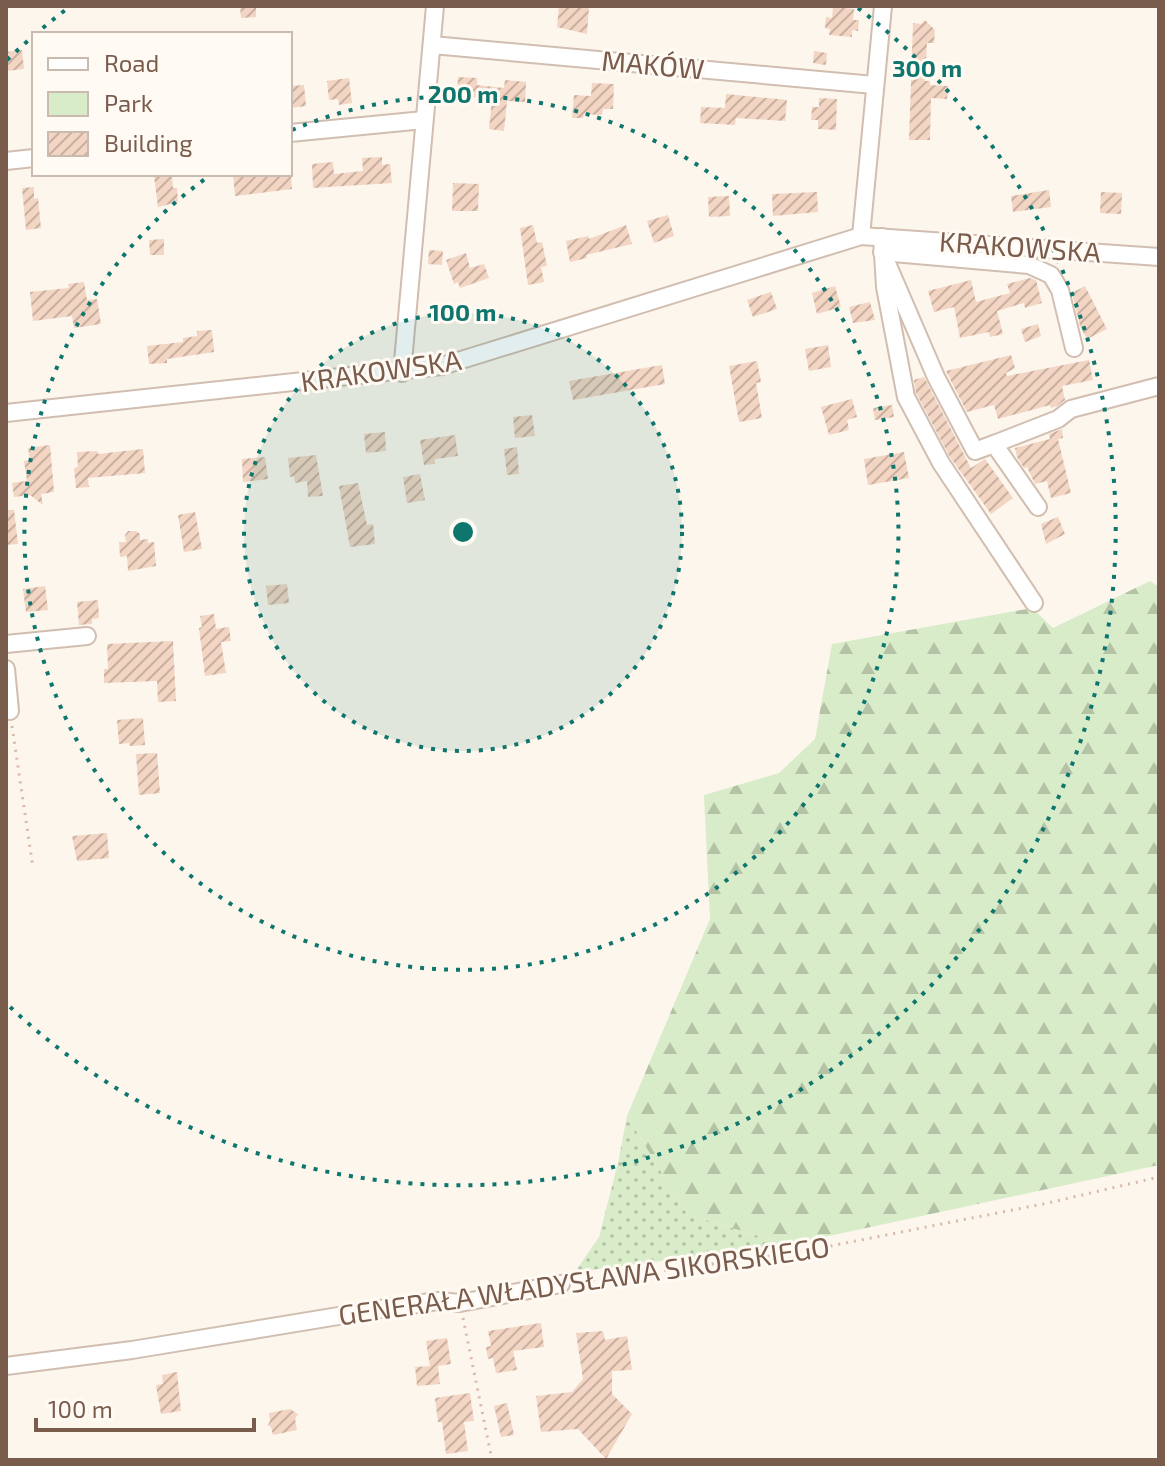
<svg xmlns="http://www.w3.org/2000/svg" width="1165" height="1466" viewBox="0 0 1165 1466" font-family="'Exo 2',sans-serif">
<defs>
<pattern id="green-dots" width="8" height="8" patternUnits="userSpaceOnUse" patternTransform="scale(2)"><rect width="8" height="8" fill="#d8ecc9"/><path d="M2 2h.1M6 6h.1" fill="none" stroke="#b4c2a5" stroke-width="1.8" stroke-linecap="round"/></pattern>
<pattern id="forest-firs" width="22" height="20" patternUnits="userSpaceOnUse" patternTransform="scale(2)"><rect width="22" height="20" fill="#d8ecc9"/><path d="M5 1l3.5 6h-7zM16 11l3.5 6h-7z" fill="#b4c2a5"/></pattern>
<pattern id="building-hatch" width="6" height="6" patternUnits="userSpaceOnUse" patternTransform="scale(2)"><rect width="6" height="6" fill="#f3d5c3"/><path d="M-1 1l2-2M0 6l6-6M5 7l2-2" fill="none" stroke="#cab0a1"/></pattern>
</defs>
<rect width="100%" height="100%" fill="#fdf6ec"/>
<path fill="url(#green-dots)" d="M627 1116 687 1214 787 1245 575 1272 599 1237 618 1163Z"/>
<path fill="url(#forest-firs)" d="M1150 581 1159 587V1165L787 1245 687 1214 627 1116 710 919 704 795 779 773 815 739 832 644 1032 608 1053 628Z"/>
<g fill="url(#building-hatch)">
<path d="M240 6H256V17L241 18Z"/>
<path d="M559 6H589L587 34 557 27Z"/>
<path d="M833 7 854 9 853 20H859L858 31 852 30V37L829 35 830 29 825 28 826 17 832 18Z"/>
<path d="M925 20 935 30 934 43H927L925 81H930V85L948 86 947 99 931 98 930 140H909L913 23 921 24Z"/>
<path d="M22 50 24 69 6 71V52Z"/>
<path d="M814 51 827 53 826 65 813 63Z"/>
<path d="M458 77 477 78V85L504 88 505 80 526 82 525 102 507 101 504 131 489 129 492 99 457 96Z"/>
<path d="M349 78 352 103 339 105 338 99 329 100 327 81Z"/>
<path d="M592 83 614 84 613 109H603L602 115 584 114 583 118H572L574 95 591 96Z"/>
<path d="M304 85 306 106 290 108V86Z"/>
<path d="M726 94 787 100 785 121 736 118 735 125 700 123 701 107 725 108Z"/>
<path d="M819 98 837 99 836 130 818 129V120H811L812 107H819Z"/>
<path d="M382 157V165L390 164 392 183 313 188 312 164 333 162 334 174 363 171 362 158Z"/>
<path d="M233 174H291L292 189 235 196Z"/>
<path d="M172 175 173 188H177L178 202 158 207 154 176Z"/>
<path d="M453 183 479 184 478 211H452Z"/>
<path d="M34 187V199L38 198 41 228 26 230 22 188Z"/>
<path d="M1049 190 1051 207 1013 212 1011 196Z"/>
<path d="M817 192 818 212 773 216 772 194Z"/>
<path d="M1101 192 1122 193 1121 214 1100 213Z"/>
<path d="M729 196 730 216 709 217 708 197Z"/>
<path d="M668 215 674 236 654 243 647 221Z"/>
<path d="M533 225 537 243 542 242 547 266 541 267 544 282 528 285 520 228Z"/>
<path d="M626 225 632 244 586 255 587 258 570 262 566 241 588 236 589 239Z"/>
<path d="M164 239V255H150L149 240Z"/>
<path d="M429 250 443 251 442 265 428 264Z"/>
<path d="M466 253 470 268 484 264 489 278 460 288 458 282 454 284 446 260Z"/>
<path d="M1030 278 1036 280 1042 303 1025 308 1024 303 997 311 1003 334 990 337 989 332 960 338 954 307 934 312 928 291 971 280 976 302 1010 293 1007 284Z"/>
<path d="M84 282 87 300 97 299 101 324 74 328 72 316 33 321 30 292 69 288 68 284Z"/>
<path d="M835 286 841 307 817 314 812 293Z"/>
<path d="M1085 286 1107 329 1087 339 1080 326 1072 293Z"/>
<path d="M771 292 777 309 753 317 747 300Z"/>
<path d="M870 302 875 320 853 323 849 307Z"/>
<path d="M1038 324 1041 336 1025 342 1021 329Z"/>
<path d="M212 330 214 352 167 359V363L149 364 147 346 183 342V338L197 336V331Z"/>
<path d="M828 345 831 367 809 371 805 349Z"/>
<path d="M1011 355 1015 368 1006 373 1007 376 1089 360 1093 380 1062 386 1065 400 1057 406 1051 408 1050 405 998 419 994 405 967 412 946 371Z"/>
<path d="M757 361 761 382 756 383 762 418 739 422 729 366Z"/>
<path d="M662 365 665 384 573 400 569 381Z"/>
<path d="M924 377 971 468 985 459 1013 498 991 514 950 457 916 393 914 380Z"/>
<path d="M852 399 857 417 847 420 849 430 829 435 821 407Z"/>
<path d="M892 405 894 417 875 420 873 408Z"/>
<path d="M532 415 535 436 515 438 513 417Z"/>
<path d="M1062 429 1063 438 1058 439 1071 493 1051 498 1047 481 1035 484 1027 467 1024 468 1017 457 1015 448 1050 439 1049 434Z"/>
<path d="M385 432 386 451 366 453 364 434Z"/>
<path d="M455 435 458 456 435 459V464L424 465 420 440Z"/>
<path d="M50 445 54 492 41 494 43 505 30 495 14 497 12 483 27 481 24 461 30 460 28 448Z"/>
<path d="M517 447 519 474 507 475 504 449Z"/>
<path d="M143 449 145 473 88 478 89 487 76 488 74 468 78 467 77 452 97 451 98 454Z"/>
<path d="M904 452 909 478 868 485 864 459Z"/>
<path d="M316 455 323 496 308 497 307 481 295 483 294 476 290 477 288 458Z"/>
<path d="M265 457 268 479 243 482 242 459Z"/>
<path d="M420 474 425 500 407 503 403 477Z"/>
<path d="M358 483 367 525 373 524 375 544 350 547 339 486Z"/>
<path d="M6 510H14L18 544 6 545Z"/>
<path d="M195 512 202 549 184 552 178 515Z"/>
<path d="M1058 517 1065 534 1046 544 1041 524Z"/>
<path d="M128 531H136L140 534V540L148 539V543L154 542 156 566 128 571 127 556 120 557 119 542H126L125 535Z"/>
<path d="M287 584 289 603 268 605 266 586Z"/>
<path d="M45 586 48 610 26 612 23 589Z"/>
<path d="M98 600 99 618 92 619V624L79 625 77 602Z"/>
<path d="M214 614 216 629 229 627 231 641 221 642 226 673 205 676 199 628 202 627 200 616Z"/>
<path d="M173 641 176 701 158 702 157 681 104 683V669H108L107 644Z"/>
<path d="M143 718 145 745 130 746 129 743 119 744 117 720Z"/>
<path d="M157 753 160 793 139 795 136 754Z"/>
<path d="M107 833 109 858 77 861 72 836Z"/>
<path d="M541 1323 544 1347 513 1351 517 1370 496 1373 493 1358 488 1359 486 1347 491 1346 488 1331Z"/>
<path d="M603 1331 605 1340 627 1336 632 1370 612 1371V1394L632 1414 606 1459 578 1429 541 1432 536 1396 572 1392 583 1379 576 1333Z"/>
<path d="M447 1338 451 1364 438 1366 440 1384 417 1386 415 1367 430 1366 426 1341Z"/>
<path d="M177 1372 181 1411 161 1414 156 1385 163 1384 162 1375Z"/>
<path d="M470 1393 474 1421 464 1422 468 1451 446 1454 442 1422H438L435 1398Z"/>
<path d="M507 1403 514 1435 501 1437 494 1406Z"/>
<path d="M290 1409 298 1414 295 1419 297 1430 273 1435 271 1427 268 1425 270 1421 269 1413Z"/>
</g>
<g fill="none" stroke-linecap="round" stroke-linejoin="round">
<defs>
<g id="minor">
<path d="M432 45 874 85"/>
<path d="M290 133 424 120"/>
<path d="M6 161 34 158"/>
<path d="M861 236 883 6"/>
<path d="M882 237 885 287 906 397 941 463 1034 603"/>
<path d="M882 252 1029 265 1051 275 1060 290 1074 348"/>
<path d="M886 261 936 377 975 451 994 444 1038 507"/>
<path d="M402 373 435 6"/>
<path d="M6 413 442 366 861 236 1159 257"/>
<path d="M994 444 1058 419 1071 409 1159 386"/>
<path d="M6 644 87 636"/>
<path d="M6 669 10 711"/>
<path d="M6 1366 132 1350 381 1309 438 1301 460 1303 561 1284"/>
</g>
</defs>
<use href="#minor" stroke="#d1beb0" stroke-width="20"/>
<g stroke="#d9b8a5" stroke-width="3" stroke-dasharray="2 6" stroke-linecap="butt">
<path d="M12 726 33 868"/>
<path d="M577 1282 795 1253 1048 1203 1159 1177"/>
<path d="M463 1318 492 1460"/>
</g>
<use href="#minor" stroke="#fff" stroke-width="16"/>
</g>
<circle cx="463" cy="532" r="219" fill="#0f766e" fill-opacity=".12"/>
<g fill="none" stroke="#0f766e" stroke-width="4" stroke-dasharray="4 8">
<circle cx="463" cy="532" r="219"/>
<path d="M292 130A437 437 0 1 1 212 174"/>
<path d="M7 60A656 656 0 0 1 68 8M858 8A656 656 0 1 1 7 1004"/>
</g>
<g text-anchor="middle" stroke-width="6" stroke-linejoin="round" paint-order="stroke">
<g font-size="28" fill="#7a5c4d" stroke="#fffaf3">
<text transform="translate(653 65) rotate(5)" y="10">MAKÓW</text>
<text transform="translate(1020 247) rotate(4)" y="10">KRAKOWSKA</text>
<text transform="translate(381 371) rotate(-8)" y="10">KRAKOWSKA</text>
<text transform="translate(584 1281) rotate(-8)" y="10">GENERAŁA WŁADYSŁAWA SIKORSKIEGO</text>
</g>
</g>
<circle cx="463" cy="532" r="12" fill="#0f766e" stroke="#fffaf3" stroke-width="4"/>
<g font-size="24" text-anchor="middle" font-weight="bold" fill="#0f766e" stroke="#fffaf3" stroke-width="6" stroke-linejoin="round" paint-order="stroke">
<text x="927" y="77">300 m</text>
<text x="463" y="103">200 m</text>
<text x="463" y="321">100 m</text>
</g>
<rect width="1165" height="1466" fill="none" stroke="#7a5c4d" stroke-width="16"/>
<rect x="32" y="32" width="260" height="144" fill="#fffaf3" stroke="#cabbb1" stroke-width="2"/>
<rect x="48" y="58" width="40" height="12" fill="#ffffff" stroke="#cabbb1" stroke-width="2"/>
<text x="104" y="72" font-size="24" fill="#7a5c4d">Road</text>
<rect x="48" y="92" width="40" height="24" fill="#d8ecc9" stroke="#cabbb1" stroke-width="2"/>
<text x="104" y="112" font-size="24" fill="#7a5c4d">Park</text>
<rect x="48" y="132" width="40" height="24" fill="url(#building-hatch)" stroke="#cabbb1" stroke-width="2"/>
<text x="104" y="152" font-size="24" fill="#7a5c4d">Building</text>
<path d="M36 1418v12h218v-12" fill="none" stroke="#7a5c4d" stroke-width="4"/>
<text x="48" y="1418" font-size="24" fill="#7a5c4d" stroke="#fffaf3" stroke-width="6" paint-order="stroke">100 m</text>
</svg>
